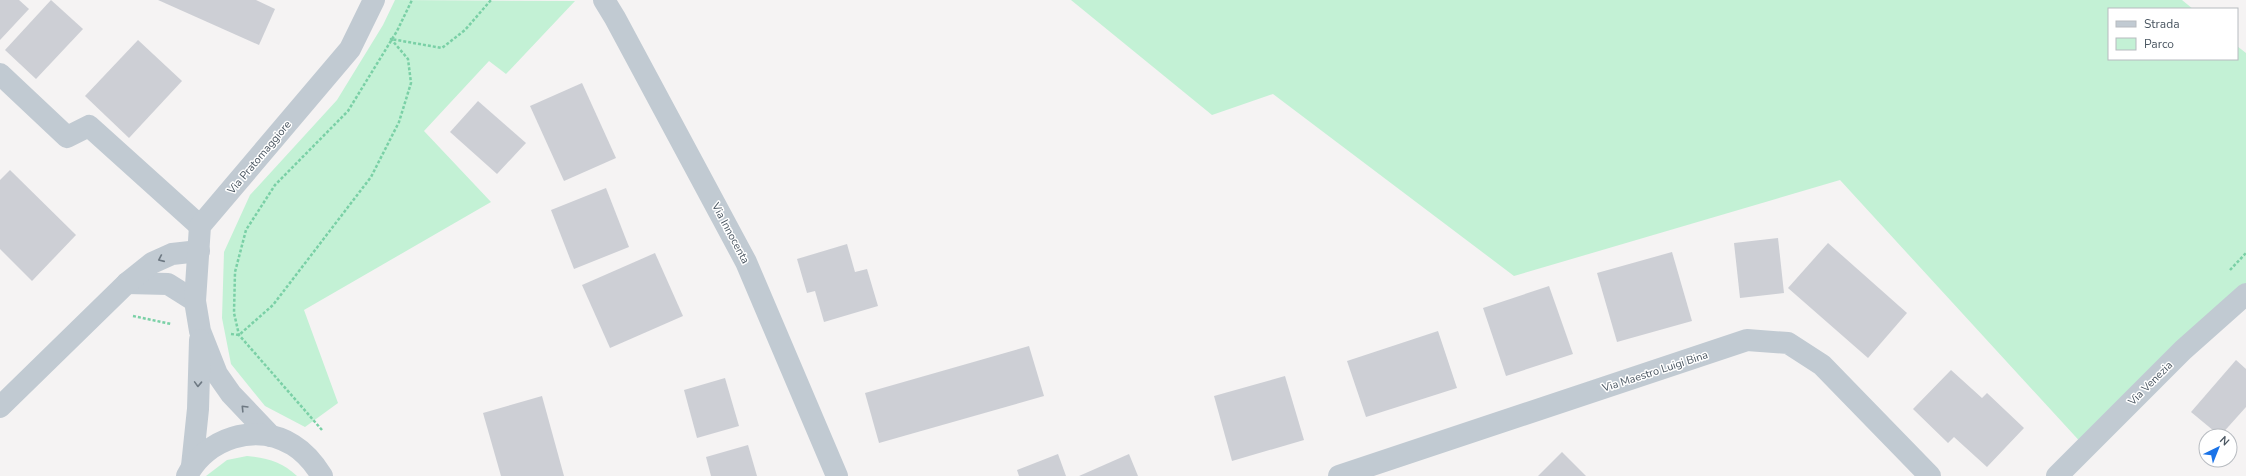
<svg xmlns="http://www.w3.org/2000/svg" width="2246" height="476" viewBox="0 0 2246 476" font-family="'Nunito Sans',sans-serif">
<rect width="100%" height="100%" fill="#f5f3f3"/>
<g fill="#c3f1d5">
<path d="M395 0 575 1 506 74 489 61 424 131 491 202 304 310 338 403 305 427 265 406 231 364 222 318 224 252 250 195 337 100 383 25Z"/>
<path d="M1071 0H2182L2193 9H2109V59H2237V46L2246 53V294L2085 447 1840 180 1514 276 1273 94 1212 115Z"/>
<path d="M247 456C267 458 282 462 297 476H206L227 460Z"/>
</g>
<g fill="#cdcfd5">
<path d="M0 0H19L29 9 0 40Z"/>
<path d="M51 0 83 29 36 79 5 50Z"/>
<path d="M158 0H256L275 9 259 45Z"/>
<path d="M138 40 182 81 129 138 85 96Z"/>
<path d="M582 83 616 158 564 181 530 106Z"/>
<path d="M478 101 526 143 497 174 450 132Z"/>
<path d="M10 170 76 235 32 281 0 249V180Z"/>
<path d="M606 188 629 247 574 269 551 210Z"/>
<path d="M1778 238 1784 293 1740 298 1734 243Z"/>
<path d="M1828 243 1907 313 1868 358 1788 288Z"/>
<path d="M847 244 855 272 867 269 878 306 824 322 815 291 807 293 797 259Z"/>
<path d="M1672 252 1692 321 1617 342 1597 273Z"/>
<path d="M655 253 683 316 610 348 582 285Z"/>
<path d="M1549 286 1573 354 1506 376 1483 308Z"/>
<path d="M1438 331 1457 388 1366 417 1347 361Z"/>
<path d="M1029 346 1044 396 879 443 865 393Z"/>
<path d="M2236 360 2246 369V407L2220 436 2191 412Z"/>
<path d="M1951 370 1982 398 1987 393 2024 428 1987 467 1954 437 1948 443 1913 409Z"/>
<path d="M1285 376 1304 440 1232 461 1214 396Z"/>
<path d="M725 378 739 426 697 438 684 390Z"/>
<path d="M542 396 564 476H501L483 413Z"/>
<path d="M748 445 757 476H711L706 457Z"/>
<path d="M1562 452 1586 476H1538Z"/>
<path d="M1058 454 1066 476H1019L1017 470Z"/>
<path d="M1129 454 1138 476H1079Z"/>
</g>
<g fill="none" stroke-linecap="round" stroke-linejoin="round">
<g stroke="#7ad0a6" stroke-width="2.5" stroke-dasharray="3 2" stroke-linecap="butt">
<path d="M2230 270 2246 253"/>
<path d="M133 316 171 324"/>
<path d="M231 334 239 335 273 305 371 177 399 122 411 83 408 59 391 39 442 48 465 30 491 0"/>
<path d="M322 430 239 335 234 313 235 272 246 230 275 185 348 111 397 31 412 0"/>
</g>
<g stroke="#c1cad2" stroke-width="22">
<path d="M604 0 615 18 746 262 837 476"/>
<path d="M0 74 67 137 89 126 200 226"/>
<path d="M127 283 168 284 195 301"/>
<path d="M0 407 127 283 152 263 172 254 199 251"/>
<path d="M271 436 231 394 217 374 200 331 195 301 200 226 350 49 374 0"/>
<path d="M192 466 198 409 200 340"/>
<path d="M187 476C206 438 256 422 293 445 306 453 314 463 322 476"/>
<path d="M1339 476 1747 340 1788 343 1822 365 1930 476"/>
<path d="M2057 476 2183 350 2246 294"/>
</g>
</g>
<defs><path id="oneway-chevron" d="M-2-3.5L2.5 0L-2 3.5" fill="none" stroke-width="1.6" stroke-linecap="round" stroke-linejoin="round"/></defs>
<g stroke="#6e7983">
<use href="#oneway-chevron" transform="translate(161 259) rotate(156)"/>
<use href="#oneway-chevron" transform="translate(198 384) rotate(92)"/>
<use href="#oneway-chevron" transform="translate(244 408) rotate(-134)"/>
</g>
<g text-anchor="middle" stroke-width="3" stroke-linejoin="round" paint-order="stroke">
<g font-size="11" fill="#4a5661" stroke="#fff">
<text transform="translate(259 157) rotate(-50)" y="4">Via Pratomaggiore</text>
<text transform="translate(731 233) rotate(62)" y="4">Via Innocenta</text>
<text transform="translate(1655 371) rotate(-18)" y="4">Via Maestro Luigi Bina</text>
<text transform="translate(2150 383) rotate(-45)" y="4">Via Venezia</text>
</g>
</g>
<rect x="2108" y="8" width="130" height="52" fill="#ffffff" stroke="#b7bbc0"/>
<rect x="2116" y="21" width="20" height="6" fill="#c1cad2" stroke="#b7bbc0"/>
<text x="2144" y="28" font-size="12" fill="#4a5661">Strada</text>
<rect x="2116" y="38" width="20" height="12" fill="#c3f1d5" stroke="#b7bbc0"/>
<text x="2144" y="48" font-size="12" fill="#4a5661">Parco</text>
<g transform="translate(2218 448) rotate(43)"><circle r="19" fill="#ffffff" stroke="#b7bbc0"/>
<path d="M0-3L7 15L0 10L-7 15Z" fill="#1a73e8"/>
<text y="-6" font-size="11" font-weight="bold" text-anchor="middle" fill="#4a5661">N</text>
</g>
</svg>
